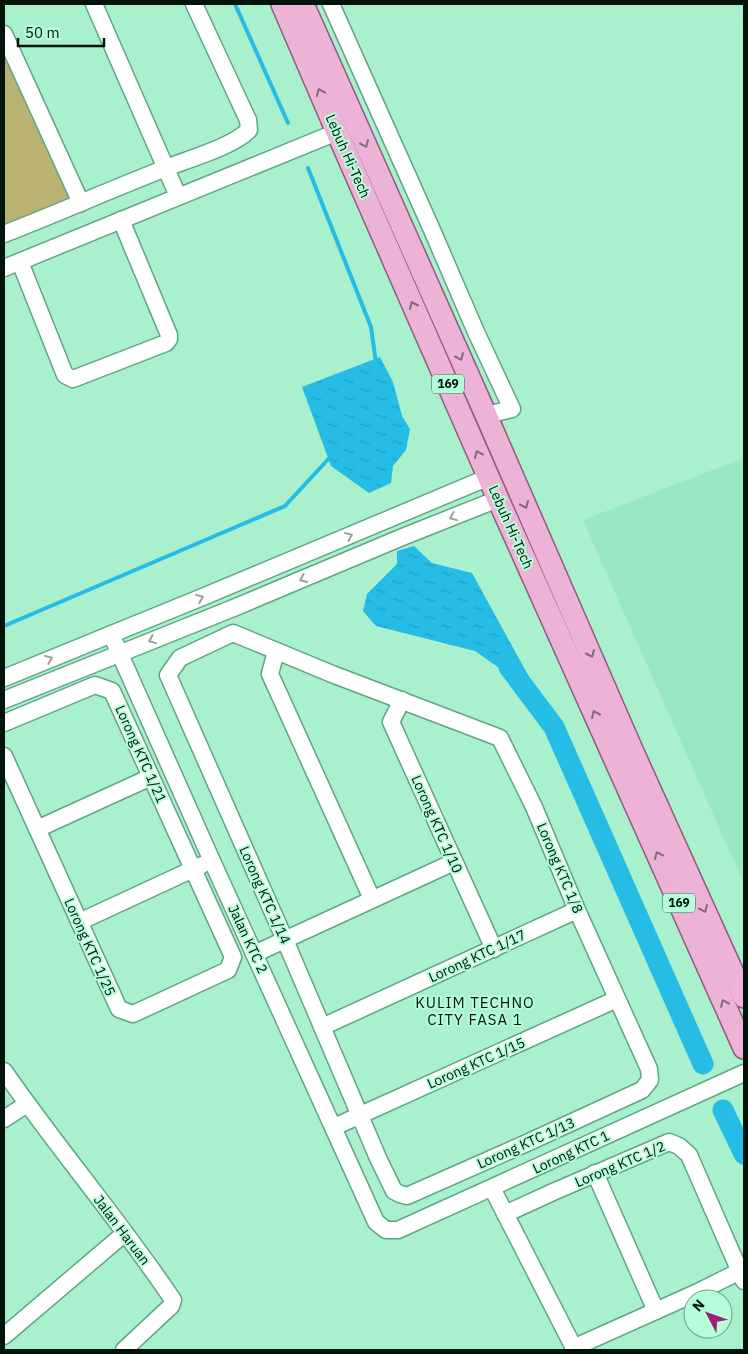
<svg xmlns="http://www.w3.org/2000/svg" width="748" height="1354" viewBox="0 0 748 1354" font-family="'IBM Plex Sans',sans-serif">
<defs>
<pattern id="water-ripples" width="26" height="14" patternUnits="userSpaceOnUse" patternTransform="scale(1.25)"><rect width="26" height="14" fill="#25bce6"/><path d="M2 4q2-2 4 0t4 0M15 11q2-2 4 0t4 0" fill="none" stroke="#1fa1c4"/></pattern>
</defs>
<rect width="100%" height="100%" fill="#a9f0cd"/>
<path fill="#98e9c2" d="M744 458V884L583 520Z"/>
<path fill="#bab372" d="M4 55 71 200 4 226Z"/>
<g fill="url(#water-ripples)">
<path d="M380 357 393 382 402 416 410 429 406 450 393 466 391 483 369 493 331 466 302 387Z"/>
<path d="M414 546 432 563 472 573 534 686 521 693 505 672 475 651 376 626 363 611 367 594 397 564V551Z"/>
</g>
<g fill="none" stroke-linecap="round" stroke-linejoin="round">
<g stroke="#25bce6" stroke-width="4">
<path d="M235 4 288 123"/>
<path d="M308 168 371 327 376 363"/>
<path d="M4 626 285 506 332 455"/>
</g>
<g stroke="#25bce6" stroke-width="21">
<path d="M509 667 554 727 703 1064"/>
<path d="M723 1110 744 1154"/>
</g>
<defs>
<g id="minor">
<path d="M94 4 178 196"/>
<path d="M331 4 432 230 476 332 512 409 486 415"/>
<path d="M4 34 81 203"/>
<path d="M4 234C58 213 112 189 166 168 189 159 232 147 249 130L248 120 194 4"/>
<path d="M20 262 65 375 73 379 166 343 169 339V335L121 220"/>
<path d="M4 268 337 132"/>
<path d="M233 633 332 674 500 738 534 807 577 910 649 1069 650 1080 642 1090 529 1142 407 1196 400 1194 394 1191 378 1158 285 940 168 675 180 658Z"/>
<path d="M111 634 212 861 376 1222 386 1230H398L744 1073"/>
<path d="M276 651 270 674 372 899"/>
<path d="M4 678 205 596 489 477"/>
<path d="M4 700 236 607 400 538 498 499"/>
<path d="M402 700 391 722 494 949"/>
<path d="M4 723 95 685 112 691 233 957 228 970 133 1014 119 1009 4 756"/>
<path d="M37 829 151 777"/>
<path d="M79 922 202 865"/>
<path d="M254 954 454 862"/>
<path d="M322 1027 577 910"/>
<path d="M4 1071C58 1149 120 1221 173 1300L171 1306 124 1350"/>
<path d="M4 1119 27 1104"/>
<path d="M334 1127 617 999"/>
<path d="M595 1173 656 1311"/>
<path d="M492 1188 575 1350"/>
<path d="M505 1214 553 1192 669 1142 679 1146 689 1155 744 1281"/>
<path d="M4 1336 125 1233"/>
<path d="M573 1348 698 1292 740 1271"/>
</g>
<g id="major">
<path d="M282 4 337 132 498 499 744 1048"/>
<path d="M303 4 486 415 633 752 744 997"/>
</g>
</defs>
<use href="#minor" stroke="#60a585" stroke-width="19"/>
<use href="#major" stroke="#915b7d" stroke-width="24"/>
<use href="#minor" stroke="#fff" stroke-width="16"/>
<use href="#major" stroke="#ecb3d7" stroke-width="21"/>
</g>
<defs><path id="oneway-chevron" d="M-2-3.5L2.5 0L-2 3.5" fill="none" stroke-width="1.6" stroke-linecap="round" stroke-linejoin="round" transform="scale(1.25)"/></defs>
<g stroke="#826b7a">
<use href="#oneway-chevron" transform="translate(320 92) rotate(-113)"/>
<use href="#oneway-chevron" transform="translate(365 144) rotate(66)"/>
<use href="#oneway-chevron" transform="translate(413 305) rotate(-114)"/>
<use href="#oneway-chevron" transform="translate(460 357) rotate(66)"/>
<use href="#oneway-chevron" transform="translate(478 454) rotate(-114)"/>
<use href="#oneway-chevron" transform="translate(525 505) rotate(66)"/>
<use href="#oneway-chevron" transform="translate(591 654) rotate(66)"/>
<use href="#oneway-chevron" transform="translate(595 714) rotate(-114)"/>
<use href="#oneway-chevron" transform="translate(658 855) rotate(-114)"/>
<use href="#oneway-chevron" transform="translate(704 909) rotate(66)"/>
<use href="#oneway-chevron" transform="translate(724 1003) rotate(-114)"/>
</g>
<g stroke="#99a19d">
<use href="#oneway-chevron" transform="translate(453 517) rotate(158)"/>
<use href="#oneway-chevron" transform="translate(349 536) rotate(-23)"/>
<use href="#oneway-chevron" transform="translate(303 579) rotate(157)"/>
<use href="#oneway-chevron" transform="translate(200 598) rotate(-22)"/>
<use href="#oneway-chevron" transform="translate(152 640) rotate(158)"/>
<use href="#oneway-chevron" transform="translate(49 659) rotate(-22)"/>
</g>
<g text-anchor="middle" stroke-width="4" stroke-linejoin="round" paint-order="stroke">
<g fill="#b6feda" stroke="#375a48" stroke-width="1">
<rect x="432" y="374.5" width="32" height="19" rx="4"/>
<rect x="663" y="893.5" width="32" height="19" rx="4"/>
</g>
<g font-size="12" font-weight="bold" fill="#001409">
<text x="448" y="388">169</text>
<text x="679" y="907">169</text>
</g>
<g font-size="14" fill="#001409" stroke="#b6feda">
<text transform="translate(348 156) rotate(66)" y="5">Lebuh Hi-Tech</text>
<text transform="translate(511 527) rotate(66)" y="5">Lebuh Hi-Tech</text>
<text transform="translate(141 754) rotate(66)" y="5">Lorong KTC 1/21</text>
<text transform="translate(437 824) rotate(66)" y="5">Lorong KTC 1/10</text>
<text transform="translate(560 868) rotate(67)" y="5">Lorong KTC 1/8</text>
<text transform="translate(265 895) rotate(66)" y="5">Lorong KTC 1/14</text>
<text transform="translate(248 939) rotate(65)" y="5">Jalan KTC 2</text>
<text transform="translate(90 947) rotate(66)" y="5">Lorong KTC 1/25</text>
<text transform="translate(477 956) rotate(-25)" y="5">Lorong KTC 1/17</text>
<text transform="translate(476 1063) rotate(-24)" y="5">Lorong KTC 1/15</text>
<text transform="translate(526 1143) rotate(-24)" y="5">Lorong KTC 1/13</text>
<text transform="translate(571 1152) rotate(-25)" y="5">Lorong KTC 1</text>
<text transform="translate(620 1164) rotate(-23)" y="5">Lorong KTC 1/2</text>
<text transform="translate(122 1230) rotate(53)" y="5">Jalan Haruan</text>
</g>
<g font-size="15" letter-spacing="1" fill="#001409" stroke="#b6feda">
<text x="475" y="1008">KULIM TECHNO<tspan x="475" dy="17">CITY FASA 1</tspan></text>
</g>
</g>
<rect width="748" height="1354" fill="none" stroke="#001409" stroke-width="10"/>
<g transform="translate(708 1314) rotate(311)"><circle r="24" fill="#b6feda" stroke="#6da086"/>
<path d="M0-4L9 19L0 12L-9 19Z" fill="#9b2077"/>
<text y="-8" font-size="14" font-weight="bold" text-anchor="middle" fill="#001409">N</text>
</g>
<path d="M18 38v8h86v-8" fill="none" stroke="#001409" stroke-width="2.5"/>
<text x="25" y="38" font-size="15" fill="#001409" stroke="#b6feda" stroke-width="4" paint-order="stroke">50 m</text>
</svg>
